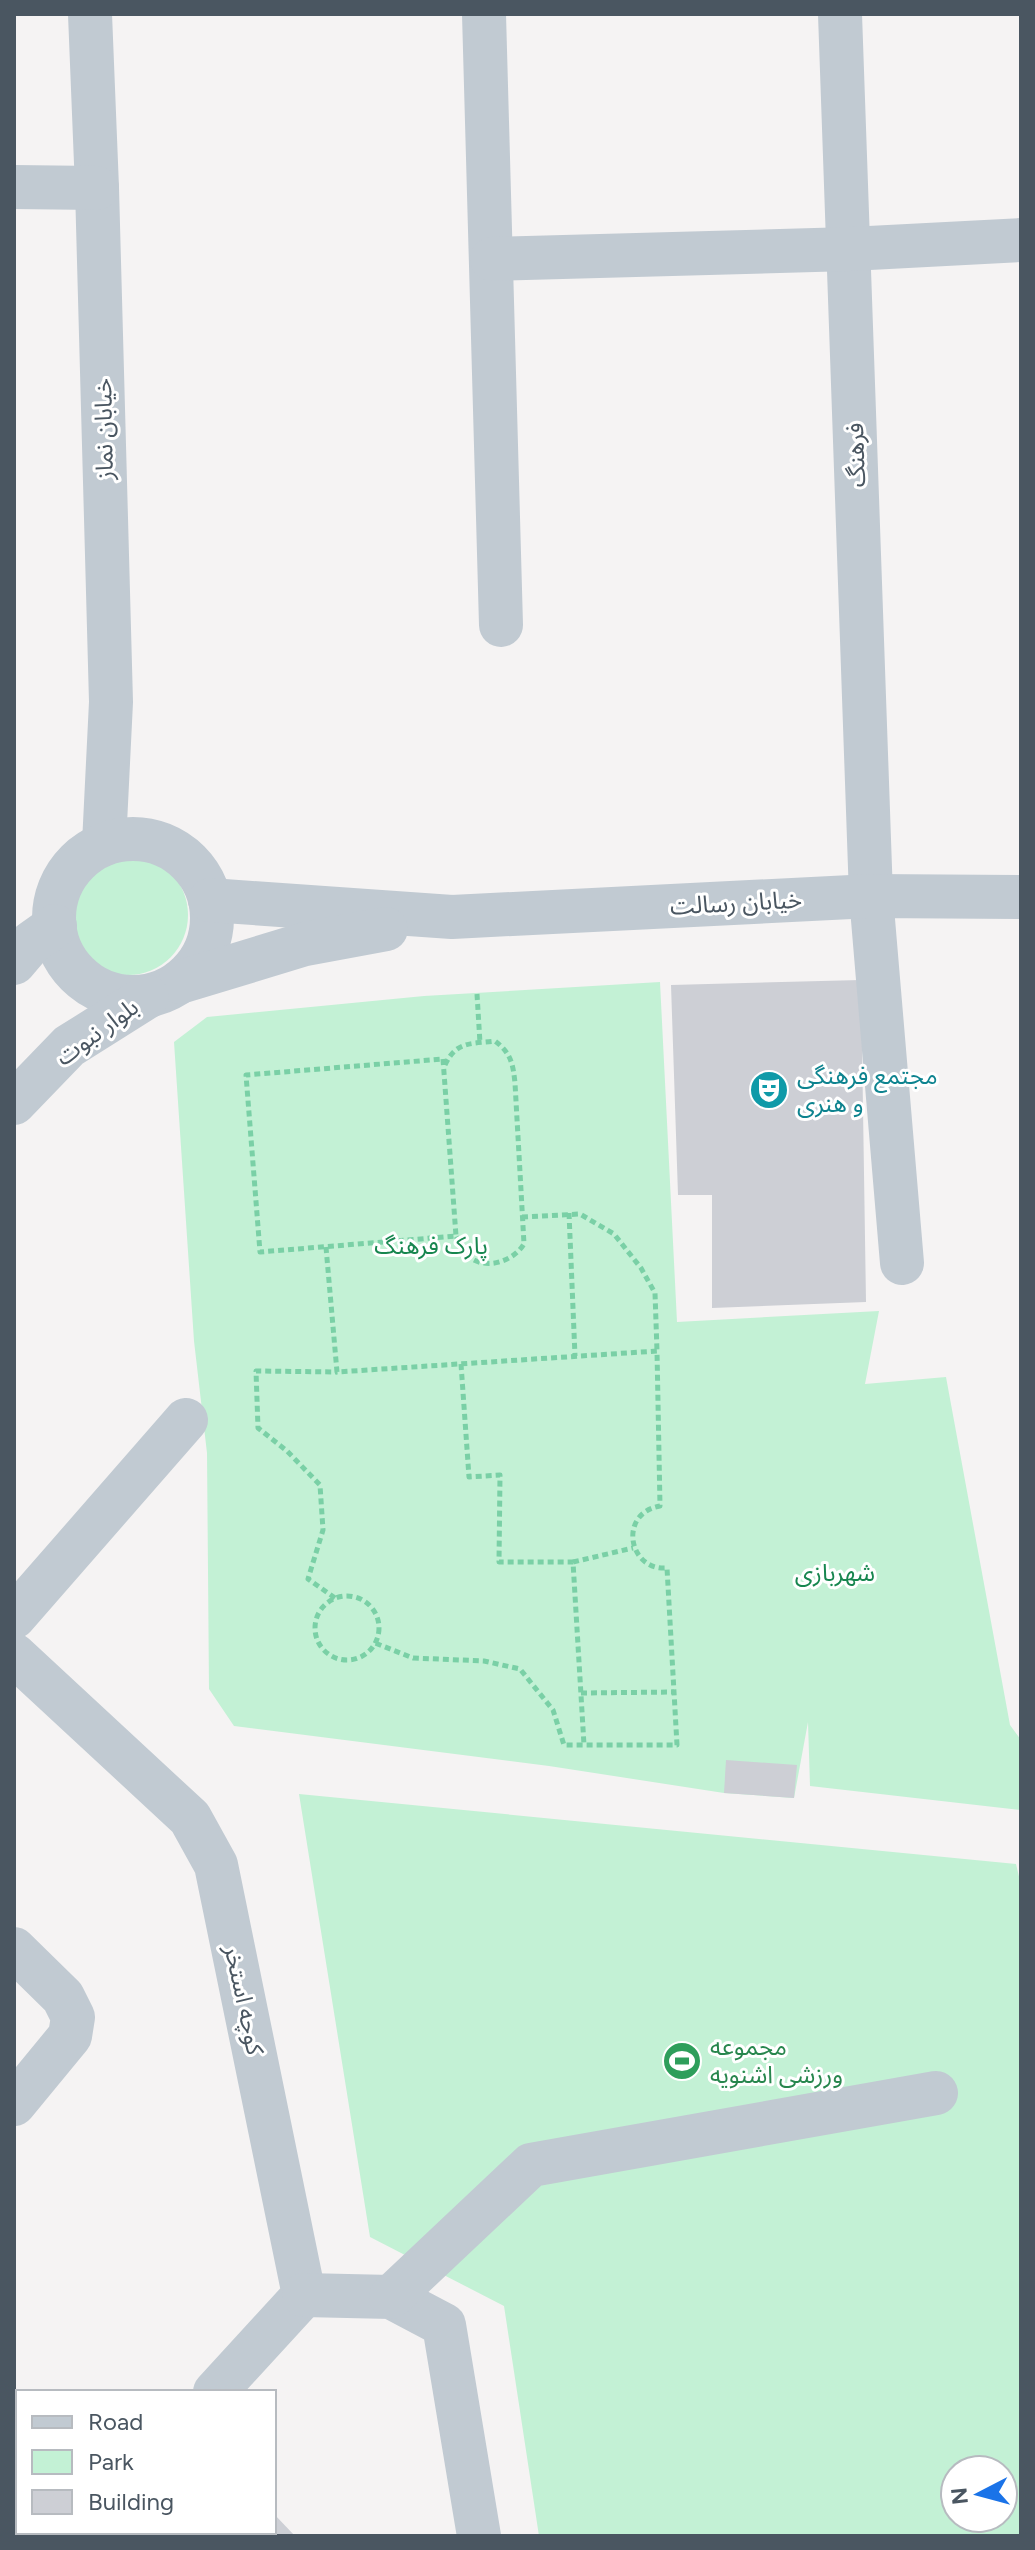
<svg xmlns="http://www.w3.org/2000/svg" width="1035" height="2550" viewBox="0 0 1035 2550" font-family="Figtree,'Noto Sans Arabic',sans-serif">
<rect width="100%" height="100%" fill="#f5f3f3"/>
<g fill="#c3f1d5" fill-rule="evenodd">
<circle cx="128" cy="915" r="60"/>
<path d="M660 982 677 1322 879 1311 865 1384 946 1377 1010 1725 1021 1740V1810L810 1786 808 1722 794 1798 724 1793 549 1766 234 1726 209 1689 207 1453 194 1341 174 1042 207 1017 424 996Z"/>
<path d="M299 1794 1016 1864 1021 1885V2536H539L504 2306 370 2237ZM955 2470H1003V2518H955Z"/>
</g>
<g fill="#cdcfd5">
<path d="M861 980 866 1302 712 1308V1195H678L671 985Z"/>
<path d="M726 1760 797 1765 794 1798 724 1793Z"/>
<path d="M274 2514 295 2536H161L166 2532H274Z"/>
</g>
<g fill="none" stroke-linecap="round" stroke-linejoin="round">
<g stroke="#7ad0a6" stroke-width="5" stroke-dasharray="6 4" stroke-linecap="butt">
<path d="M477 994 480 1043"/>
<path d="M443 1059 456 1236 260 1252 246 1075Z"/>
<path d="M445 1065C456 1041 471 1044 495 1041 511 1053 513 1064 515 1083L524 1244C513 1262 483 1272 466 1254 462 1250 459 1242 456 1236"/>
<path d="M569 1213 575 1356"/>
<path d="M522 1217 580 1214 614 1234 641 1268 655 1293 657 1351"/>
<path d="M326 1247 337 1372 657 1351 660 1506C618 1513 628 1571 667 1568L677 1745H564L553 1710 520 1669 484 1661 413 1658 375 1643"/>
<path d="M461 1364 469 1477 500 1475 499 1562H573L584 1745"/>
<path d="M573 1562 633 1548"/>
<circle cx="347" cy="1628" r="32"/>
<path d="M335 1598 308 1579 323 1530 320 1485 287 1451 258 1428 256 1371 337 1372"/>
<path d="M581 1693 674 1692"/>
</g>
<g stroke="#c1cad2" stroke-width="44">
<path d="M90 14 97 188 111 702 104 844"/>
<path d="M484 14 501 625"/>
<path d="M840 14 871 896 902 1263"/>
<path d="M14 187 97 188"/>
<path d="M492 259 850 249 1021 240"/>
<circle cx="133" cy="918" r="79"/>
<path d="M210 900 452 917 871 896 1021 897"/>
<path d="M14 963 31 943 55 926"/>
<path d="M180 982 305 944 386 929"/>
<path d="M14 1103 69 1046 147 997"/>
<path d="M14 1617 186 1420"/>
<path d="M14 1655 190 1818 216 1865 304 2295 215 2392"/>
<path d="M14 1949 63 1997 73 2017 70 2036 14 2104"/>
<path d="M304 2295 391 2297 444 2325 479 2536"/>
<path d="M391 2297 531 2165 936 2093"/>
<path d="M83 2536 87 2532"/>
</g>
</g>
<defs>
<symbol id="theatre-disc" viewBox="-11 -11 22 22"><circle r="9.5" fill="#0f9aa8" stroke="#fff"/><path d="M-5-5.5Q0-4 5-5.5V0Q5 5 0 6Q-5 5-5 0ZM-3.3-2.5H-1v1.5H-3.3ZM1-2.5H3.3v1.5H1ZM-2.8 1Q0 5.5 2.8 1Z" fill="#fff"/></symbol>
<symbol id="stadium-disc" viewBox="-11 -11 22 22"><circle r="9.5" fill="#2e9e5b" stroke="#fff"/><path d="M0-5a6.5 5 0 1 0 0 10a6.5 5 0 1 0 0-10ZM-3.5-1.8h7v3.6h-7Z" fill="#fff"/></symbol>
</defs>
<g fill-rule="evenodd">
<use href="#theatre-disc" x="747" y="1068" width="44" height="44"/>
<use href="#stadium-disc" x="660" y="2039" width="44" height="44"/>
</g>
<g text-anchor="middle" stroke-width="6" stroke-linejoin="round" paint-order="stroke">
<g font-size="24" fill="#4a5661" stroke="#fff">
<text transform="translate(104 429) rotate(-91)" y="8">خیابان نماز</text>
<text transform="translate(856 455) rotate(-92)" y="8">فرهنگ</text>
<text transform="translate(736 903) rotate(-3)" y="8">خیابان رسالت</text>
<text transform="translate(97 1032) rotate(-36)" y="8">بلوار نبوت</text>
<text transform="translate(244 2000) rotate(78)" y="8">کوچه استخر</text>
</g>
<g font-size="24" fill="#0d838f" stroke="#fff" text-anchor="start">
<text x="797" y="1084">مجتمع فرهنگی<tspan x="797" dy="28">و هنری</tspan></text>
</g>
<g font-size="24" fill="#17864f" stroke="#fff">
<text x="431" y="1254">پارک فرهنگ</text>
<text x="835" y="1581">شهربازی</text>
</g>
<g font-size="24" fill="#27864d" stroke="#fff" text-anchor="start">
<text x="710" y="2055">مجموعه<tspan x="710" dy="28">ورزشی اشنویه</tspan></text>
</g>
</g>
<rect width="1035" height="2550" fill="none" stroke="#4a5661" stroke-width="32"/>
<rect x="16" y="2390" width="260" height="144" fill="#ffffff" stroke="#b7bbc0" stroke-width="2"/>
<rect x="32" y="2416" width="40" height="12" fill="#c1cad2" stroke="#b7bbc0" stroke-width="2"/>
<text x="88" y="2430" font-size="24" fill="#4a5661">Road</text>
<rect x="32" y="2450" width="40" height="24" fill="#c3f1d5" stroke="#b7bbc0" stroke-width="2"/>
<text x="88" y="2470" font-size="24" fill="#4a5661">Park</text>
<rect x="32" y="2490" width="40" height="24" fill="#cdcfd5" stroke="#b7bbc0" stroke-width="2"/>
<text x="88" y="2510" font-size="24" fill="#4a5661">Building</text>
<g transform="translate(979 2494) rotate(264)"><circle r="38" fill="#ffffff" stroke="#b7bbc0" stroke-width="2"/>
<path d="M0-6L14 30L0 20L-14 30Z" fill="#1a73e8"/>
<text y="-12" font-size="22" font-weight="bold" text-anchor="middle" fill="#4a5661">N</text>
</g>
</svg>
